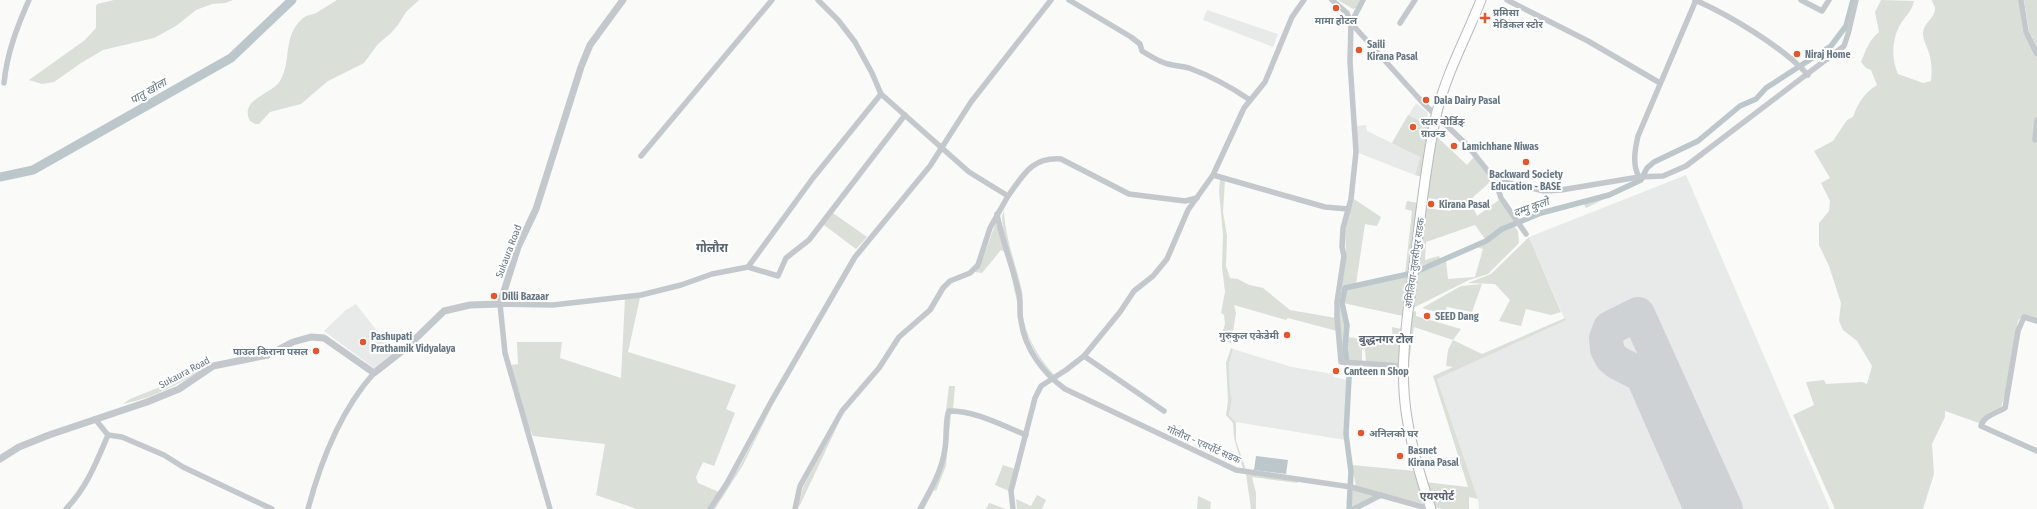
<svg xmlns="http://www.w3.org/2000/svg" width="2037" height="509" viewBox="0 0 2037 509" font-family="'Fira Sans Condensed','Noto Sans Devanagari',sans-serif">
<rect width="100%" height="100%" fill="#fafaf8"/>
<g fill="#e8e9e9">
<path d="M1207 10 1278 34 1273 47 1203 20Z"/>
<path d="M1416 103 1428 113 1416 155 1420 157 1415 175 1356 152 1354 126 1366 125 1367 131 1392 143Z"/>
<path d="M1686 175 1830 509H1479L1478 499 1437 379 1565 320 1529 237Z"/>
<path d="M356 304 395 354 381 365 374 368 324 331 346 310Z"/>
<path d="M1233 349 1292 367 1333 374V377L1348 380 1345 440 1236 422 1229 415 1232 400 1230 391 1229 364Z"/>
</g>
<g fill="#dadfd7">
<path d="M114 0H233L225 3 212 4 196 10 176 26 154 38 103 50 81 63 54 82 42 84 29 80 85 40 96 28V7L97 4Z"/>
<path d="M337 0H419L406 12 398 25 391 33 378 44 364 63 328 81 301 104 270 112 259 124H255L250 121C239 99 271 95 280 81 292 62 282 37 302 19 306 15 311 15 316 13 323 9 330 4 337 0Z"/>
<path d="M1338 0H1360L1356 8 1353 9Z"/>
<path d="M1881 0 1914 1C1912 12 1905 16 1900 25 1892 39 1891 59 1898 74L1923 83 1931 81C1932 72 1932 62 1929 53 1927 46 1923 41 1923 33 1923 23 1936 18 1935 8 1935 6 1932 3 1932 0H2019L2023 32 2037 58V324L2020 318 2018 321 2006 391 2001 407 1988 413 1979 423 1945 411V417L1932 444 1934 474 1923 509H1835L1793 415 1814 405 1806 382 1824 380 1826 384 1862 382 1867 384 1872 366 1857 341 1843 330 1839 321 1841 303 1829 266 1819 245V223L1829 211 1830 201 1821 183 1830 178 1814 151 1833 141 1847 120 1853 117C1858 103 1864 93 1877 85L1871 70 1866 68 1861 62C1866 50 1869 40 1879 32L1875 12Z"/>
<path d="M2024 0H2037V48L2029 31Z"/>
<path d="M1408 115 1430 127 1422 177 1415 175 1420 157 1392 143Z"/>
<path d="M1434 134 1467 165 1474 157 1489 177 1490 182 1470 200 1477 216 1499 200 1516 223 1499 229 1485 239 1475 225 1426 242 1425 260 1439 256 1440 259 1416 268 1424 208 1451 211 1452 201 1426 198Z"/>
<path d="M1220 179 1225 180 1223 212 1227 236 1226 266 1230 278 1238 279 1249 285 1263 288 1290 310 1336 318 1337 331 1288 318 1286 320 1234 305 1236 313 1231 343 1220 340 1225 324 1224 315 1221 313 1225 292 1222 267 1223 235 1219 191Z"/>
<path d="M1630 186 1586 208 1582 201 1610 195Z"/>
<path d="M1354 199 1381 217 1377 226 1365 224 1356 284 1344 287C1338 305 1347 316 1346 333 1346 343 1344 351 1345 361L1342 360 1338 318 1346 257 1345 227Z"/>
<path d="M1407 201 1418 203 1410 272 1405 274 1412 211 1405 209Z"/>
<path d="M1004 210C1005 238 1016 264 1022 291 1024 301 1021 312 1024 322 1029 342 1041 360 1054 375H1052C1017 337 1013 278 1003 229L1002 217Z"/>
<path d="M833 213 867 237 856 249 824 225Z"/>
<path d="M996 222 1005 252 1001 250 982 273 975 272 983 258Z"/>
<path d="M1514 226 1518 231 1519 243 1488 274 1469 280 1411 309 1416 273 1446 261 1448 279 1475 277 1483 249 1477 247C1493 242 1497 229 1514 226Z"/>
<path d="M1529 237 1561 312 1551 315 1526 309 1521 326 1499 321 1510 300 1495 284 1468 283 1491 274Z"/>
<path d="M1409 275 1403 316 1343 303 1345 289Z"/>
<path d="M1482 284 1472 312 1447 307 1444 314 1422 308 1461 286Z"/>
<path d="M625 298H640L628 352 736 385 726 409 735 413 714 466 703 462 696 477 698 483 719 492 707 509H637L596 495 605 444 533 436 526 421 511 365 518 364 517 342H562L560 358 621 378Z"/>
<path d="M1416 311V316L1461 329 1453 340 1482 354 1565 318 1566 320 1437 379 1478 499 1469 497V509H1443L1433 507 1424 482 1468 487 1433 376 1453 367 1446 366 1448 350 1453 340 1414 327 1409 362 1406 361 1409 313Z"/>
<path d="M1392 327 1401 329 1400 363 1366 362 1365 349H1362V362L1347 361 1346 349 1348 337 1393 345Z"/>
<path d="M1231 348 1233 349 1229 364 1230 391 1232 400 1229 415 1236 422V441L1246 470 1243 469 1234 438 1233 423 1226 415 1228 401 1226 363Z"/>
<path d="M206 364H210C184 382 154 398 123 404L130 399 175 381Z"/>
<path d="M949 386H955L953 410H946Z"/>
<path d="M776 398 743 465 715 509H713L741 464Z"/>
<path d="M950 412 956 413 951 414 946 466 936 491 934 490 924 509H921L938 479Z"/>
<path d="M842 416 800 505 797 509 804 485Z"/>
<path d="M1003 465 1015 469 1009 491 995 485Z"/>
<path d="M1352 465 1415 471 1423 504 1356 487Z"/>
<path d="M1246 474 1298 481 1297 483 1252 477 1256 493V509H1251Z"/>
<path d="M1353 490 1376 496 1350 509Z"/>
<path d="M1037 495 1046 500 1042 509H1017L1016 499 1031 506Z"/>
<path d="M1198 496 1211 502 1210 509H1197Z"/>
<path d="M989 503 1006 509H986Z"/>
</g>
<path fill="#bbc7cb" d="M1256 456 1288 460 1286 474 1254 470Z"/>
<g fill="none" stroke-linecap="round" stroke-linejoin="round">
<path stroke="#bbc7cb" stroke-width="5.5" d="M1349 509 1351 472 1346 434 1349 378 1345 348 1347 325 1342 303 1345 288 1413 273 1486 241 1502 229 1541 213 1609 195 1641 180 1647 168 1654 162 1698 141 1740 106 1756 99 1766 88 1831 46 1846 26 1853 0"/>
<path stroke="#bbc7cb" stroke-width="9" d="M0 177 33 170 231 58 292 0"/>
<path stroke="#ced2d4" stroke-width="14" d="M1695 467 1712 509"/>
<path stroke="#ced2d4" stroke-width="34" d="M1701 509 1642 375 1618 363 1611 357 1607 349 1606 338 1610 328 1638 314 1726 509"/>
<defs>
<path id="primary" d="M1431 509C1421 479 1412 449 1407 418 1398 365 1408 312 1415 259 1421 211 1426 162 1436 116 1445 76 1466 38 1481 0"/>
</defs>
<use href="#primary" stroke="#b5babe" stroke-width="11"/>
<g stroke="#c3c8cc" stroke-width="5.5">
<path d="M818 0 838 20 855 42 872 73 881 94 969 172 1008 196C1024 174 1032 157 1061 159L1129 194 1185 201 1197 198"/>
<path d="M1069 0 1131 37 1140 44 1142 51C1150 56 1159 62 1168 64 1175 66 1181 66 1189 68 1211 76 1231 87 1250 100"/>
<path d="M1332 0 1347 13 1351 23 1423 103 1467 145 1495 180 1544 191 1561 190 1639 177 1663 176 1686 166 1844 46 1848 34 1856 0"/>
<path d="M1363 0 1351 23 1350 62 1356 152 1351 199 1343 228 1342 247 1344 256 1337 302V317L1341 362 1403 366"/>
<path d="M1507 0 1588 41 1660 83"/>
<path d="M1695 0C1729 15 1783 47 1808 75"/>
<path d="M1801 0 1822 11 1829 0"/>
<path d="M2021 0 2026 32 2037 54"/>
<path d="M1400 23 1415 0"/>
<path d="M4 83C7 53 17 27 29 0"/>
<path d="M2035 140 2037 120"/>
<path d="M641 156 772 0"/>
<path d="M1213 175 1325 207 1348 209"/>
<path d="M1639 177C1632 165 1635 149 1638 136L1696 0"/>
<path d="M1495 180 1501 198 1526 234"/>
<path d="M997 214C1002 241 1013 267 1019 294 1021 303 1019 312 1021 321 1025 349 1043 373 1065 389L1236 470 1351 487 1430 509"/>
<path d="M748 267 813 178 881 94"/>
<path d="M2037 321 2024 317 2018 331 2005 408C1997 413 1983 416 1981 426L2037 451"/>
<path d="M1084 356 1164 411"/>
<path d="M95 419 108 435 122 437 164 455 183 467 272 509"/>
<path d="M66 509C87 487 96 463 108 435"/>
<path d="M308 509C321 460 340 411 374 373"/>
<path d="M550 509 505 353 500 304 553 305 641 295 681 285 712 274 748 267 778 276 786 258 809 240 905 115"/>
<path d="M710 509 727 483 771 402 855 257 930 166 971 102 1051 0"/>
<path d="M795 509 800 486 842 411 879 368 899 337 930 310 943 288 950 281 970 273 978 265 990 228 1008 196"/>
<path d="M920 509C931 489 942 471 945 448 947 440 945 417 949 411 977 411 1001 425 1026 435"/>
<path d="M1013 509 1011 491 1035 398 1041 386 1066 370 1084 356 1120 312 1134 291 1153 276 1167 259 1188 210 1213 175 1244 108 1265 82 1292 17 1304 0"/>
<path d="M1354 509 1381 495"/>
</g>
<path stroke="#c3c8cc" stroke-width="7" d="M0 459 19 447 49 435 147 402 179 389 213 366 268 355 293 342 311 337 324 338 374 373 406 348 444 311 470 305 500 304 518 247 536 209 581 67 590 45 623 0"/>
<use href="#primary" stroke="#fff" stroke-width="9"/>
</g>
<g fill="#e4572e" stroke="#fff" stroke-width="1.5">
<circle cx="1336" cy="8" r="4"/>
<path d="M1483 12h4v4h4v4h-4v4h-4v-4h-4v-4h4z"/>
<circle cx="1359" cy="50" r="4"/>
<circle cx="1797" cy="54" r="4"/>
<circle cx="1426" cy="100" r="4"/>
<circle cx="1413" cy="127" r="4"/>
<circle cx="1454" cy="146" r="4"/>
<circle cx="1526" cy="162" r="4"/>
<circle cx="1431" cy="204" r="4"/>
<circle cx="494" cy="296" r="4"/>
<circle cx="1427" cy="316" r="4"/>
<circle cx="1287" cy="335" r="4"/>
<circle cx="363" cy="342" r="4"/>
<circle cx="316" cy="351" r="4"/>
<circle cx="1336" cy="371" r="4"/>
<circle cx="1361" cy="433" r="4"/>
<circle cx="1400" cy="456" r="4"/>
</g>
<g text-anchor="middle" stroke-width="4" stroke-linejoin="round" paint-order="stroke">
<g font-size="10" font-weight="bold" fill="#657683" stroke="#fff" text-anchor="start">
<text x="1493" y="16">प्रमिसा<tspan x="1493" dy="12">मेडिकल स्टोर</tspan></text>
<text x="1336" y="24" text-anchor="middle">मामा होटल</text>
<text x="1367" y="48">Saili<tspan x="1367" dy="12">Kirana Pasal</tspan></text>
<text x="1805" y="58">Niraj Home</text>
<text x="1434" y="104">Dala Dairy Pasal</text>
<text x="1421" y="125">स्टार बोर्डिङ्<tspan x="1421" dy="12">ग्राउन्ड</tspan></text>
<text x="1462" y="150">Lamichhane Niwas</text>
<text x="1526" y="178" text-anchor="middle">Backward Society<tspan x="1526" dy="12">Education - BASE</tspan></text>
<text x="1439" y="208">Kirana Pasal</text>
<text x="502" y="300">Dilli Bazaar</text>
<text x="1435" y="320">SEED Dang</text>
<text x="1279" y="339" text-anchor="end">गुरुकुल एकेडेमी</text>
<text x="371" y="340">Pashupati<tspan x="371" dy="12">Prathamik Vidyalaya</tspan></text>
<text x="308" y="355" text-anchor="end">पाउल किराना पसल</text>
<text x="1344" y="375">Canteen n Shop</text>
<text x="1369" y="437">अनिलको घर</text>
<text x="1408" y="454">Basnet<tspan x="1408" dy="12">Kirana Pasal</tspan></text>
</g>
<g font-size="10" fill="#657683" stroke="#fff">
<text transform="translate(508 251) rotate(-69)" y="4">Sukaura Road</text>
<text transform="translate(1414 263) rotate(-82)" y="4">अमिलिया-तुलसीपुर सडक</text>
<text transform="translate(184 372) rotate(-28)" y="4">Sukaura Road</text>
<text transform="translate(1204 444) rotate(24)" y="4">गोलौरा - एयर्पोर्ट सडक</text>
</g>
<g font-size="11" font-style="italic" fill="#60757c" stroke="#fff">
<text transform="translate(148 91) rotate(-30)" y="4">पातु खोला</text>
<text transform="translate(1531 207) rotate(-20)" y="4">दम्मु कुलो</text>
</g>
<g font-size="11" font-weight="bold" fill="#57646e" stroke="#fff">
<text x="1386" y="343">बुद्धनगर टोल</text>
<text x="1437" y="500">एयरपोर्ट</text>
</g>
<g font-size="12" font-weight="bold" fill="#57646e" stroke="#fff">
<text x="712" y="252">गोलौरा</text>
</g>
</g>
</svg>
